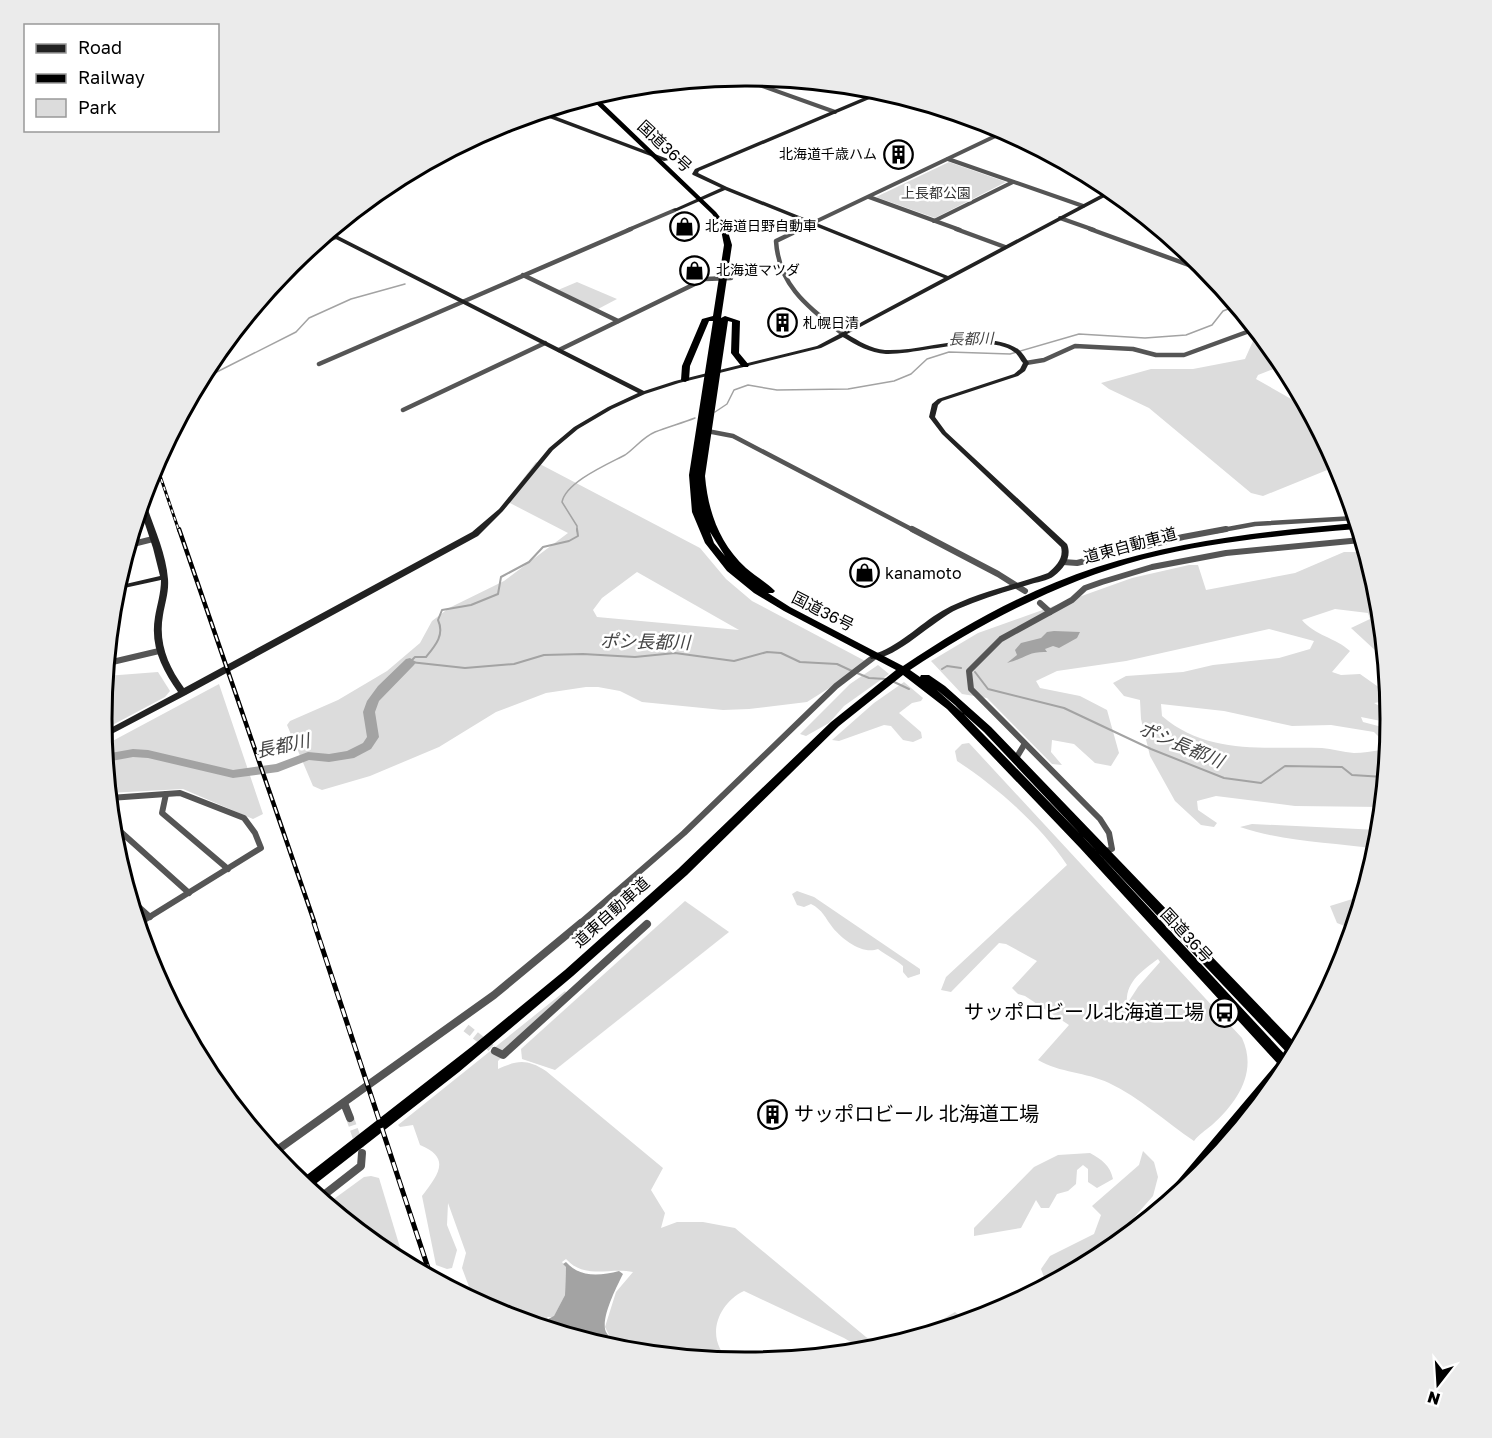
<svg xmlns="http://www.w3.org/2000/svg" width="1492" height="1438" viewBox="0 0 1492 1438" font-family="'Golos Text','Noto Sans JP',sans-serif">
<rect width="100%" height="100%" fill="#fff"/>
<g fill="#dcdcdc" fill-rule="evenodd">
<path d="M949 162 1006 182 935 218 876 197Z"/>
<path d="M577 282 617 299 598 309 558 290Z"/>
<path d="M1257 332 1284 365 1258 375 1256 379 1307 408 1323 438 1322 444 1328 448 1337 466 1263 496 1251 493 1149 408 1109 389 1101 383 1151 369H1193L1245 359Z"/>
<path d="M536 462 700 548 726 579 752 601 869 663 807 702 749 709 723 710 642 702 620 691 598 687H586L546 693 496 712 439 747 370 776 322 790 313 786 287 725 290 721 338 700 387 671 420 643 432 621 449 608 504 581 568 533 506 501ZM637 572 739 630 597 617 593 610 602 598Z"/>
<path d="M1344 552H1365L1378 594 1385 667 1377 652 1351 628 1370 619 1368 613 1335 609 1302 620C1314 635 1336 638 1350 651L1332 672 1341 675 1360 674 1387 693 1386 701 1374 703 1389 711 1390 720 1381 721 1361 717 1363 722 1382 727H1389L1381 807 1295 806 1216 796 1197 801 1198 810 1217 823 1214 827 1201 825 1175 801 1150 756 1141 719 1140 700 1124 696 1113 683 1126 676 1183 672 1213 665 1279 658 1310 649 1314 641 1269 629 1126 661 1057 671 1036 681 1040 688 1080 696 1107 710 1119 753 1111 766 1095 763 1074 744 1052 740 1051 752 1062 765 1052 764 987 698 962 694 931 661 978 633 1132 578 1189 565H1198L1206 590 1295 573ZM1161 704 1224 711 1292 726 1331 725 1374 732 1380 738 1381 750C1372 751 1363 753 1354 753 1343 752 1332 749 1322 748 1266 746 1208 756 1162 716Z"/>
<path d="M878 665 889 674 844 706 829 723 806 736 800 734 850 684Z"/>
<path d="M158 672 170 691 165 697 103 730 106 676Z"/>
<path d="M904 682 923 698 921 701 912 703 899 713 921 732 922 738 913 742 903 740 891 726 884 725 839 741 832 740 874 703Z"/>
<path d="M219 684 263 814 253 819 183 789 109 793 105 745Z"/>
<path d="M969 743 1242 1038C1258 1072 1237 1103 1212 1125 1205 1131 1199 1134 1194 1141 1166 1122 1139 1097 1109 1083 1086 1072 1060 1073 1038 1060L1069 1025 1025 996 1018 994 1012 988 1037 961 1006 944 999 943 951 992 941 990 946 977 1067 865C1041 826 997 787 957 761L955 751 962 744ZM1158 959 1160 962 1138 987 1127 1004C1125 982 1142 971 1158 959Z"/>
<path d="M1252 824 1379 830 1376 849C1330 842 1284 842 1240 827Z"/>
<path d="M797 891 814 897 920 969V974L908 978 903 972V966C895 959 886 955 878 949 863 955 843 940 833 928 825 918 823 910 811 904L804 907 797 905 792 894Z"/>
<path d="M1362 896 1352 929 1337 923 1330 906Z"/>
<path d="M685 901 729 932 555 1070 522 1059 521 1049Z"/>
<path d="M565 991 567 994 498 1061V1069C518 1060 527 1059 546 1071L663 1168 651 1190 665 1213 661 1228 677 1222H703L735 1228 866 1337 883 1347 866 1351 844 1338 744 1291C716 1304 704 1342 732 1362L624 1351 610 1337 605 1327 616 1292 633 1272C610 1267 585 1280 566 1259L562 1262 566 1267 565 1295 554 1317H547L557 1331 534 1322 533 1324 499 1314 474 1300 462 1268 466 1253 448 1203 447 1225 457 1250 452 1268 447 1269 436 1265 422 1196C438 1175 452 1158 420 1145L413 1125 400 1127 398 1125Z"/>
<path d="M1143 1151 1154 1162 1158 1177 1153 1196 1099 1257 1047 1285 1041 1269 1050 1256 1094 1234 1101 1215 1092 1206 1139 1165Z"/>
<path d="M1090 1153C1102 1160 1110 1165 1113 1179L1097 1188 1088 1182V1169L1083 1165 1077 1170 1076 1184 1068 1191 1057 1194 1049 1208H1041L1036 1200 1021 1228 974 1236V1228L1034 1167 1058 1155Z"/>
<path d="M371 1176 379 1178 405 1264 388 1254 327 1204 364 1177Z"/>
<path d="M955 1312 967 1322 909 1339Z"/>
</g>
<g fill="#a3a3a3">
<path d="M1054 631 1080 632 1077 638 1059 648 1053 646 1045 649 1047 652C1028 651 1024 659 1007 663L1017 655 1015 650 1021 643 1041 638 1047 632Z"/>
<path d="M566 1262C580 1278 600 1276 619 1271L623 1274C617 1286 600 1319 606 1332 610 1339 616 1345 621 1351L557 1331 548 1319 554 1316 565 1295 566 1267 563 1264Z"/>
</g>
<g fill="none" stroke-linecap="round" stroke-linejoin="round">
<g stroke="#a3a3a3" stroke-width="1.5">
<path d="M201 380 296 332 309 318 351 299 405 284"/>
<path d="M715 412 727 404 734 390 748 385 777 390 848 389 894 381 911 374 927 359 949 352 1010 354 1079 334 1145 338 1186 335 1212 325 1223 311 1236 306"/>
<path d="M577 531V526L562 502C566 482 608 464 625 455 635 448 643 437 655 432 668 427 682 423 695 418"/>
</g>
<g stroke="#a3a3a3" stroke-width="2">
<path d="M410 662 465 668 514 664 544 655 583 654 635 657 675 653 734 661 767 652 781 653 800 662 837 664 852 671"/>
<path d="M410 662 415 657H426C435 646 445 635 438 620L442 610 471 605 498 594 501 577 529 562 543 547 569 541 578 536 577 529"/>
<path d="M942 669 947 666 961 668"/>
<path d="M975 672 988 689 1064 708 1151 749 1224 778 1261 783 1285 766 1342 767 1352 775 1384 777"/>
<path d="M857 673 869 678 886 679"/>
<path d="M892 681 909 689"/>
</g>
<path fill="#a3a3a3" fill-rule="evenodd" d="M410 658 416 662 414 665 379 701 375 712 379 737 371 749 354 758 329 762 309 760 278 772 233 778 148 758 133 757 106 762 105 754 133 749 148 750 233 770 276 764 308 752 329 754 347 751 363 743 367 737 363 712 367 701 378 686 406 659Z"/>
<g stroke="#d9d9d9" stroke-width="8" stroke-dasharray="8 4" stroke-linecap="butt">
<path d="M466 1028 495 1051"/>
<path d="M350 1118 362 1153"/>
</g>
<g stroke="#555" stroke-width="4">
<path d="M734 76 835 112"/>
<path d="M948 159 1083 206"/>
<path d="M869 197 960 230"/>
<path d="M1060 218 1094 230"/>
<path d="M934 221 1013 182"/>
<path d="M628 230 675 210"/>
<path d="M798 230 1006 131"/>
</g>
<g stroke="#555" stroke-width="4.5">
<path d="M801 229 776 241C779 288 810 308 844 335"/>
<path d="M956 229 1005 247"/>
<path d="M1090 229 1208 272"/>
<path d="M311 247 336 237"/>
<path d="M523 275 618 321"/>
<path d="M559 350 705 279 731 278"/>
<path d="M1026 363 1044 360 1075 346 1133 349 1156 355H1184L1255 329"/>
<path d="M319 364 631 229"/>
<path d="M403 410 545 343"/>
<path d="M707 431 733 436 915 531"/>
<path d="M1217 531 1255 524 1355 518"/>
</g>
<g stroke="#555" stroke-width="6">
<path d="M912 529 998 574 1025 591"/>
<path d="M129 545 153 539"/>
<path d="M1063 562 1077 563 1183 537 1226 529"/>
<path d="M1040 603 1050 612"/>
<path d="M112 662V624L121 586 119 579"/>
<path d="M108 663 159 651"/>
<path d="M1015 760 1024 745"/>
<path d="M166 794 162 813 228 869"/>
<path d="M110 798 180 793 244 818 255 833 261 848 138 924"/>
<path d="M111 814 115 798"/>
<path d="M112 824 189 893"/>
<path d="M1106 851 1112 849 1109 833 1100 819 971 689 969 671 1001 639 1072 600 1085 588 1102 582 1152 567 1226 553 1361 540"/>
<path d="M131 900 150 917"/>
<path d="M579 924 684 833 836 686 874 657"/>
</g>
<g stroke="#555" stroke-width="8">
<path d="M138 924 140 923"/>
<path d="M495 1051 503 1055 647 924"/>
<path d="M344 1103 350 1118"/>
<path d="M273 1153 494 995 581 923"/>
<path d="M320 1198 361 1166 362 1153"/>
</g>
<g fill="#222" fill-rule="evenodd">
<path d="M882 90 886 92 699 171 698 173 727 187 948 276 1110 190 1114 192 847 334C859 341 871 349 885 350 924 352 984 327 1018 349 1022 352 1026 358 1029 363L1025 371 1018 376 942 401 938 405 935 417 946 432 1067 544C1072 556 1065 568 1054 576 1048 581 1036 582 1028 585 1005 592 981 599 958 609 933 620 896 660 871 659L870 657 871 655C899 647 918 625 942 611 974 593 1014 585 1048 573 1056 566 1064 558 1061 547L942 434 929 417 932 404 938 399 1014 374 1020 369 1023 363C1020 360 1018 354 1014 352 988 332 918 355 886 354 870 353 856 345 843 337L821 348 679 383 645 394 612 409 578 429 553 450 503 511 478 536 186 695 104 738 103 732 178 692C162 669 150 646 155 617 157 605 161 593 161 580L115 590 117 586 160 576 153 548 140 509 142 502 146 504C154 528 166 553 168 579 169 592 165 603 163 615 158 643 168 666 184 688L472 532 499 509 549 448 574 427 608 407 638 393 326 234 330 232 644 391 675 381 817 346 944 278 725 190 677 211 672 210 721 188 693 175 692 174 695 169Z"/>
<path d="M541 111 668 159 669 160 664 161 536 113Z"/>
</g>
<path fill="#000" fill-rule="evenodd" d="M594 95 716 212 726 225 732 245 721 318 725 316 740 321 739 353 749 365 748 367H742L731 353 732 322 728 321 705 476C708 511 719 543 746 568 755 576 766 582 775 591L773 593H768L790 607 903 666C964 625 1027 590 1097 567 1181 540 1269 531 1356 523L1357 529C1286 535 1214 541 1144 559 1059 582 983 622 910 670L920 677 921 675H929L945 686 991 727 1298 1046 1292 1056H1290L984 732 938 691 937 690 955 705 1088 842 1290 1060 1282 1076 1196 1179 1163 1206 1161 1202 1163 1198 1277 1063 1080 848 947 709 903 675 839 726 687 875 573 976 459 1072 309 1189 299 1181 471 1047 565 970 678 869 831 722 896 670 784 611 754 593 727 571 705 543 692 512 689 475 713 321H709L690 366 689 380 685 382 681 380 682 366 702 319 713 316 724 245 720 225 712 214 589 97ZM710 532 725 556 714 543Z"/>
<defs>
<path id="rail-far2" d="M156 464 179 531"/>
<path id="rail-far1" d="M179 529 315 924"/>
<path id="rail" d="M314 923 431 1277"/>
</defs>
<use href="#rail-far2" stroke="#000" stroke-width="3"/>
<use href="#rail-far1" stroke="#000" stroke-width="4.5"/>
<use href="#rail" stroke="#000" stroke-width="5"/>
<use href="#rail-far2" stroke="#fff" stroke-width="1.5" stroke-dasharray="4" stroke-linecap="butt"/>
<use href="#rail-far1" stroke="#fff" stroke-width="2" stroke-dasharray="7" stroke-linecap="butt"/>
<use href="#rail" stroke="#fff" stroke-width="3" stroke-dasharray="9" stroke-linecap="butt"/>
</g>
<defs>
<symbol id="building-ring" viewBox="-11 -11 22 22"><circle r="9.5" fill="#fff" stroke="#000" stroke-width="1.5"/><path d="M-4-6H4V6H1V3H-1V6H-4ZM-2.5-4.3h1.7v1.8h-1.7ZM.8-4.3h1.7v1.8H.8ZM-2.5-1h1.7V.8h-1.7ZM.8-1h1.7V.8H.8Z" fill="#000"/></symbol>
<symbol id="shop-ring" viewBox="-11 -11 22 22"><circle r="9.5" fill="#fff" stroke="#000" stroke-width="1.5"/><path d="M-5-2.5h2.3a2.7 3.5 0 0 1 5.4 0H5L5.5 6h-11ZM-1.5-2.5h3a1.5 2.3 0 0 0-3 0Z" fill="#000"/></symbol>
<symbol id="bus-ring" viewBox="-11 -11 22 22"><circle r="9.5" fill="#fff" stroke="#000" stroke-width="1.5"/><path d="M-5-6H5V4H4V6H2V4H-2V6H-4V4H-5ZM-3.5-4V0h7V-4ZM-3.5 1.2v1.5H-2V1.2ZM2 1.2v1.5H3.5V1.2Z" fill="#000"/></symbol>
</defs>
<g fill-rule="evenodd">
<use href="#building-ring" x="882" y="138" width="33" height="33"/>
<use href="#shop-ring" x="668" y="210" width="33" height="33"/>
<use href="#shop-ring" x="678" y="254" width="33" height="33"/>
<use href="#building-ring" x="766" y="306" width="33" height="33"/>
<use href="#shop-ring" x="848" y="556" width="33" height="33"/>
<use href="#bus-ring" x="1208" y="996" width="33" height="33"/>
<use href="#building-ring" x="756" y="1098" width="33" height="33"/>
</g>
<g text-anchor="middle" stroke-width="5" stroke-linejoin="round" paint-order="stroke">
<g font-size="14" fill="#000" stroke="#fff" text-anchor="start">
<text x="877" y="159" text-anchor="end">北海道千歳ハム</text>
<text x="705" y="231">北海道日野自動車</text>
<text x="716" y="275">北海道マツダ</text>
<text x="803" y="328">札幌日清</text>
</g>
<g font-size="14" fill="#333" stroke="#fff">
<text x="936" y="198">上長都公園</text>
</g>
<g font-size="15" font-style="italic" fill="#444" stroke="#fff">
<text transform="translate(971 339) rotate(-1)" y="5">長都川</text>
</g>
<g font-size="16" fill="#000" stroke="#fff">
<text transform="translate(665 146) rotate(43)" y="6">国道36号</text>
<text transform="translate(1130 545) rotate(-15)" y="6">道東自動車道</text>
<text transform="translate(823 611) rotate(27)" y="6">国道36号</text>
<text transform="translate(611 912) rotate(-42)" y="6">道東自動車道</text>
<text transform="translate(1187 935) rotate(47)" y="6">国道36号</text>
</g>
<g font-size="16" fill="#000" stroke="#fff" text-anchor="start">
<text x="885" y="579">kanamoto</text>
</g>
<g font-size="18" font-style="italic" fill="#444" stroke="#fff">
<text transform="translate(645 642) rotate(1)" y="6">ポシ長都川</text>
<text transform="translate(1181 745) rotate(23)" y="6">ポシ長都川</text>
<text transform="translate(283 746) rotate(-12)" y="6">長都川</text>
</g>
<g font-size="20" fill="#000" stroke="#fff" text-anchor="end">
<text x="1204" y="1019">サッポロビール北海道工場</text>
<text x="794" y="1121" text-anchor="start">サッポロビール 北海道工場</text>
</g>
</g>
<path d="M0 0H1492V1438H0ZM745 86H747A633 633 0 0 1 1380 719V719A633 633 0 0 1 747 1352H745A633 633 0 0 1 112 719V719A633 633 0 0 1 745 86Z" fill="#ebebeb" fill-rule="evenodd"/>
<path fill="none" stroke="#000" stroke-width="3" d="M745 86H747A633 633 0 0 1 1380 719V719A633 633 0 0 1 747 1352H745A633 633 0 0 1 112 719V719A633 633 0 0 1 745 86Z"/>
<rect x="24" y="24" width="195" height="108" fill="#ffffff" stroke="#999999" stroke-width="1.5"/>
<rect x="36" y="44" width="30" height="9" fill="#222222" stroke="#999999" stroke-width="1.5"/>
<text x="78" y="54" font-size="18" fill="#000000">Road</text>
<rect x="36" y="74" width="30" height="9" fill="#000000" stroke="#999999" stroke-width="1.5"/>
<text x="78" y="84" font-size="18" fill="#000000">Railway</text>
<rect x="36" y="99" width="30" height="18" fill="#dcdcdc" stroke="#999999" stroke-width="1.5"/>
<text x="78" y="114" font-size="18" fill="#000000">Park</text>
<g transform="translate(1438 1384) rotate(197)" stroke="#ffffff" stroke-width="4.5" paint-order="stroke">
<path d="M0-4.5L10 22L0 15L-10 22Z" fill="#000000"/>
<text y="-9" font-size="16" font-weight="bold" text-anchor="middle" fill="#000000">N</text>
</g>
</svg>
